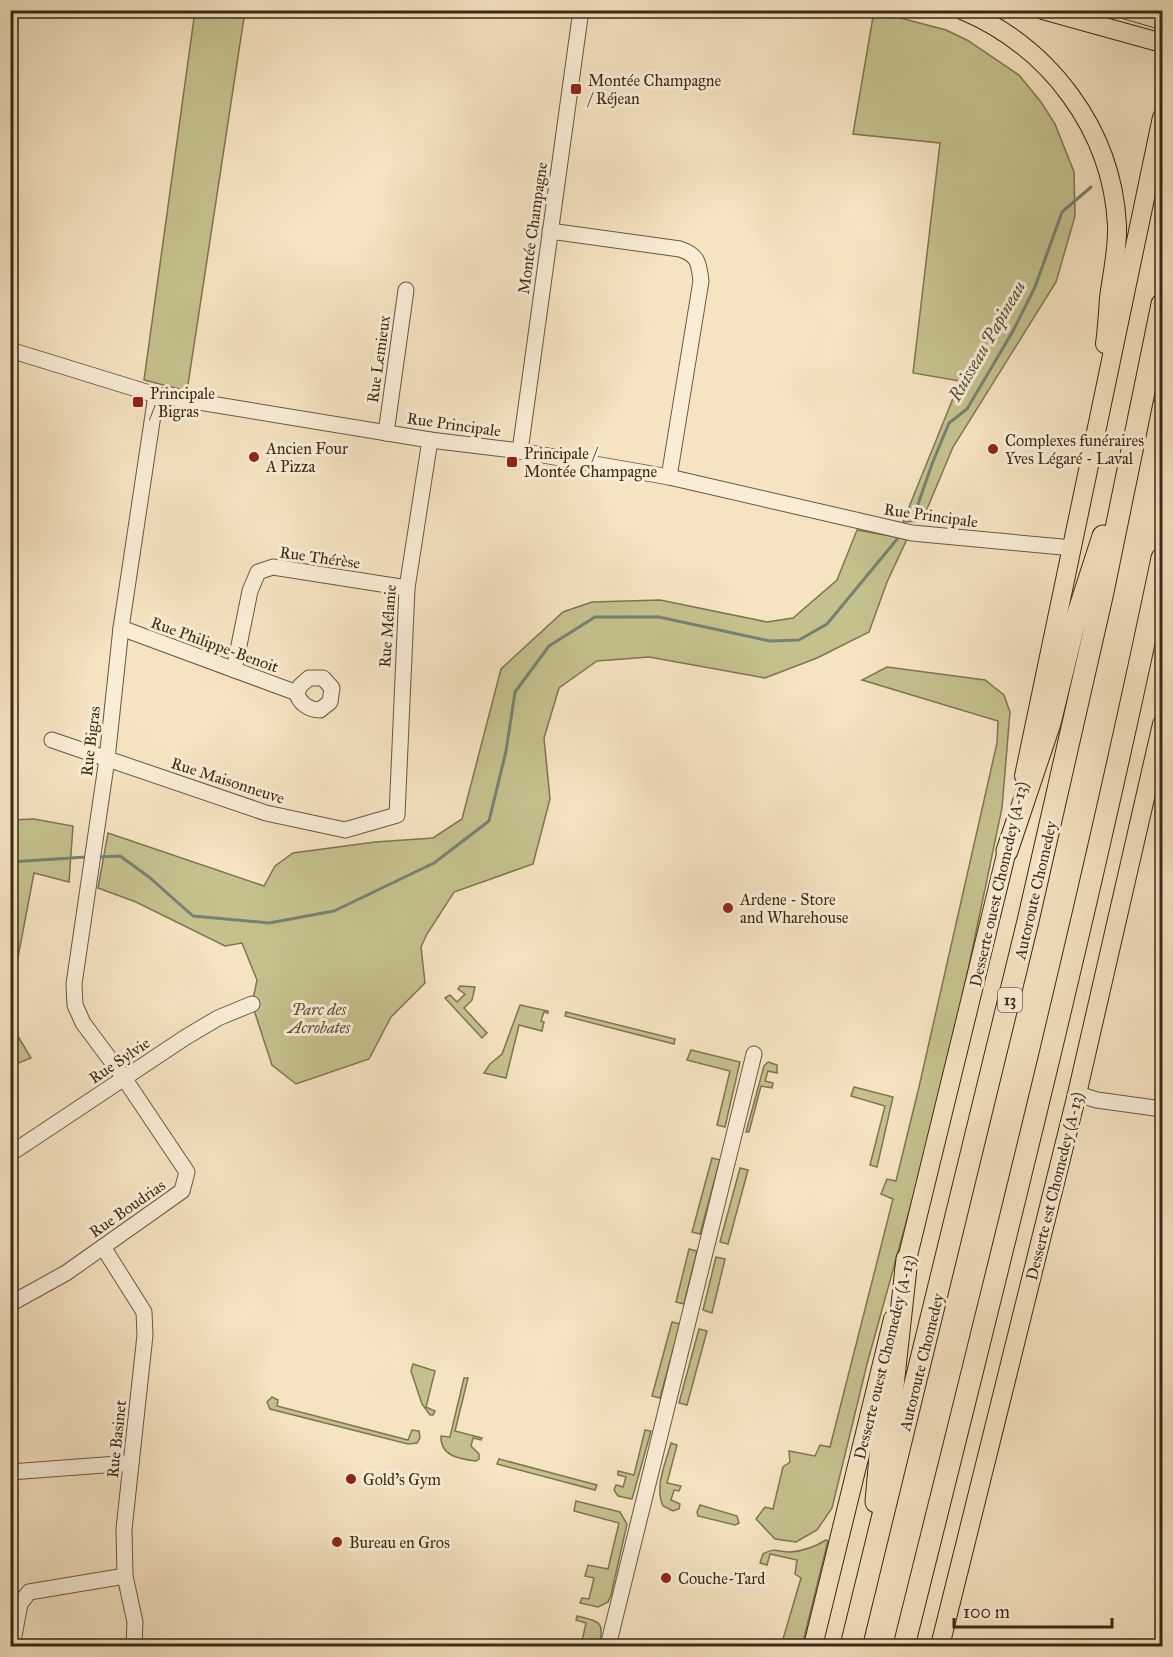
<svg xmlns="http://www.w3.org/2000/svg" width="1173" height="1657" viewBox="0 0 1173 1657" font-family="'IM FELL Great Primer',serif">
<rect width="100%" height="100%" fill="#f6e3c1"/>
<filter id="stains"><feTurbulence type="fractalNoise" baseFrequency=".00333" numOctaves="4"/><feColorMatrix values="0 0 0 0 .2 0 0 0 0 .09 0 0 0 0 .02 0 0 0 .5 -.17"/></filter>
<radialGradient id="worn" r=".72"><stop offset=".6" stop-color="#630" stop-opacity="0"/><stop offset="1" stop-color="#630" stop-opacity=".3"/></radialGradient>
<g fill="#c4c18d" stroke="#7f7550" stroke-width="1.5">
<path d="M195 11H245L187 391 144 380Z"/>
<path d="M874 11 946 30 967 40 1019 75 1041 102 1055 124 1074 172 1075 216 1056 282 953 447 922 521 903 522 960 381 913 373 940 143 853 134Z"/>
<path d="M857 530 907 539 887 582 869 632 817 658 765 678 649 657 597 661 559 688 544 738 550 799 533 864 454 892 427 934 421 947 425 983 391 1017 369 1059 296 1084 272 1065 252 1004 257 980 242 943 225 946 136 902 98 888 108 833 264 886 275 866 293 853 375 842 433 838 462 819 501 669 563 612 592 602 660 600 767 622 793 618 837 580Z"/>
<path d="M887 667 985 680 1004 695 1010 712 1002 808 943 1089 867 1364 832 1508 817 1530 796 1542 775 1539 756 1519 765 1507 773 1509 783 1467 790 1462 789 1451 815 1456 820 1445 830 1447 893 1199 881 1194 887 1179 896 1181 919 1087 997 743 998 721 862 680Z"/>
<path d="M34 819 73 826 69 882 34 873 11 994V820Z"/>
<path d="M460 986 475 987 472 1000 464 1008 487 1033 482 1038 445 998 450 995 457 1002 465 994 458 989Z"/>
<path d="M520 1005 548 1011V1013L544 1012 541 1021 544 1022 542 1031 519 1025 506 1078 484 1073 490 1064 502 1054Z"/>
<path d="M566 1012 675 1039 674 1044 565 1016Z"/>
<path d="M11 1025 31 1058 11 1066H10Z"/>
<path d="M691 1050 740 1062 725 1127 717 1125 730 1071 687 1060Z"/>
<path d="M768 1062 777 1065V1073L768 1071 765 1081 773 1083 772 1088 761 1086 749 1132H746L764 1066Z"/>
<path d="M854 1087 893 1097 877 1167 870 1165 885 1106 851 1096Z"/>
<path d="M712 1158 720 1160 700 1234 692 1232Z"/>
<path d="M740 1168 748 1170 728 1244 720 1242Z"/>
<path d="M689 1249 697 1251 684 1304 676 1302Z"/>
<path d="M716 1257 725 1259 712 1313 703 1310Z"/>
<path d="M672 1322 680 1324 660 1398 652 1396Z"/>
<path d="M699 1329 707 1331 687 1405 679 1403Z"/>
<path d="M413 1364 435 1371 426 1407 435 1411 433 1415H430L422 1404 411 1371Z"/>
<path d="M464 1378H468L455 1431 482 1438 481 1440 473 1438 471 1446 479 1454V1459L476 1461C459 1459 440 1456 441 1436L450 1437Z"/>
<path d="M272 1397 278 1400 277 1406 408 1440 412 1430 419 1431 420 1438 417 1443 408 1444 270 1409 267 1402Z"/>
<path d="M645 1430 651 1431 632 1499 618 1496 614 1490 616 1485 623 1487 626 1477 618 1475V1471L634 1475Z"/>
<path d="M671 1443 677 1445 667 1483 681 1486 679 1491 674 1490 671 1500 680 1504 679 1509 673 1511 663 1506C654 1487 666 1462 671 1443Z"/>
<path d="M499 1459 597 1485 595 1490 497 1464Z"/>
<path d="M576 1501 620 1512 627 1524 611 1595 608 1602 598 1607 580 1603 582 1598 589 1599 594 1578 585 1576 588 1565 608 1569 619 1523 574 1511Z"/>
<path d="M700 1505 737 1516 739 1523 735 1525 698 1516 697 1512Z"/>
<path d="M826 1540 828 1541 802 1646H761L752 1640 781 1646 801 1578 795 1574 797 1560 770 1554 767 1565 760 1563 763 1554C775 1547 777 1552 790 1552 803 1551 815 1547 826 1540Z"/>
<path d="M577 1616C600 1622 605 1621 599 1646H581L586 1623 576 1620Z"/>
</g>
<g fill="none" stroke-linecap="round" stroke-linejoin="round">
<g stroke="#758273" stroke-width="3">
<path d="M915 513 932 464 949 423 967 409 1013 331 1035 287 1062 212 1091 187"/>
<path d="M99 857 120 856 149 877 193 916 269 923 334 911 434 863 489 821 506 751 515 692 549 646 595 617H659L770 641 799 640 827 624 898 538"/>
<path d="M10 862 86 857"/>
</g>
<defs>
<g id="minor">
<path d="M550 231 680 249C698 255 699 263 701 281L669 477"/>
<path d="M10 350 156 395 430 440 520 451 669 477 912 533 1073 548"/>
<path d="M386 433 406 290"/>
<path d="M520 451 581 10"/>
<path d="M121 628 297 693C299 703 309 710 320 710L330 702 332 688 323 678H309L300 686 297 693"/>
<path d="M234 670 250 591 258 572 273 567 407 588"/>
<path d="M52 740 266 813 345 830 397 815 407 588 430 440"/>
<path d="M1077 1094 1097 1100 1162 1109"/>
<path d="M10 1154 186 1037 218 1018 252 1004"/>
<path d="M103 1247 144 1312 145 1335 124 1529 125 1576 135 1622 134 1646"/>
<path d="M10 1304 66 1273 182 1191 187 1172 124 1078 83 1023 75 1005 74 984 107 759 121 628 156 395"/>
<path d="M10 1472 131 1463"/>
<path d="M12 1646 20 1604 29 1592 125 1576"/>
<path d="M608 1646 754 1054"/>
</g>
<g id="major">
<path d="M962 10C1050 47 1112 130 1117 225 1118 250 1112 274 1109 298 1108 314 1107 329 1105 344"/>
<path d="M1043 10 1162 43"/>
<path d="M1127 10 1162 20"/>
<path d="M1024 776 1162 117"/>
<path d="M904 1272 1010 838"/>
<path d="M813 1646 893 1319"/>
<path d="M940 1646 1077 1094 1162 724"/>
</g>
<g id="highway">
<path d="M1007 851 1050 723 1073 629 1103 536"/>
<path d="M876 1502 881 1444 893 1386 907 1259"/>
<path d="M851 1646 1028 921 1103 592 1162 304"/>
<path d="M904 1646C994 1284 1086 923 1162 558"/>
</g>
</defs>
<use href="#minor" stroke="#69583e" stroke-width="17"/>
<use href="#major" stroke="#3a2913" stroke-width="20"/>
<use href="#highway" stroke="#3a2913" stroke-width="23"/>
<use href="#minor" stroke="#f9edd7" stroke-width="15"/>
<use href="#major" stroke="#f6e3c1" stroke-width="18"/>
<use href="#highway" stroke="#f6e3c1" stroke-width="21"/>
</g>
<g fill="#8f2418" stroke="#f9edd7" stroke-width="2">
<rect x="570" y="83" width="12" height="12" rx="3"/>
<rect x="132" y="396" width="12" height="12" rx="3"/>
<circle cx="993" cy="449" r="6"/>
<circle cx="254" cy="457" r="6"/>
<rect x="506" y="456" width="12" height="12" rx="3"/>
<circle cx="728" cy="908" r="6"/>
<circle cx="351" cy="1479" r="6"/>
<circle cx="337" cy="1542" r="6"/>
<circle cx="666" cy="1578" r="6"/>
</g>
<g text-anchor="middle" stroke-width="6" stroke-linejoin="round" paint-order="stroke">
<rect fill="#f9edd7" stroke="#73644e" stroke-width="1.5" x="998" y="988" width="24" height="24" rx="4.5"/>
<g font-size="15" font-weight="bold" fill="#3a2913">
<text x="1010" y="1005">13</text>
</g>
<g font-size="16" fill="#3a2913" stroke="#f9edd7" text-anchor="start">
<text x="588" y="86">Montée Champagne<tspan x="588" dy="18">/ Réjean</tspan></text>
<text x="150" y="399">Principale<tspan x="150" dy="18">/ Bigras</tspan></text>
<text x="1005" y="446">Complexes funéraires<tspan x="1005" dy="18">Yves Légaré - Laval</tspan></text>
<text x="266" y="454">Ancien Four<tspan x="266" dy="18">A Pizza</tspan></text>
<text x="524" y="459">Principale /<tspan x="524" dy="18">Montée Champagne</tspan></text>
<text x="740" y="905">Ardene - Store<tspan x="740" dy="18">and Wharehouse</tspan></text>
<text x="363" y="1485">Gold's Gym</text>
<text x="349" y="1548">Bureau en Gros</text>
<text x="678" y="1584">Couche-Tard</text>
</g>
<g font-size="16" fill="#3a2913" stroke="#f9edd7">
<text transform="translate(532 228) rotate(-82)" y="6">Montée Champagne</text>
<text transform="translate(378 359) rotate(-82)" y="6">Rue Lemieux</text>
<text transform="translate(454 424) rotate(8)" y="6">Rue Principale</text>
<text transform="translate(931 515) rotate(8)" y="6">Rue Principale</text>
<text transform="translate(320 557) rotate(8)" y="6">Rue Thérèse</text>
<text transform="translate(387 626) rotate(-86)" y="6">Rue Mélanie</text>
<text transform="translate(215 644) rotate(20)" y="6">Rue Philippe-Benoit</text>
<text transform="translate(90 741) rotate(-83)" y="6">Rue Bigras</text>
<text transform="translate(228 780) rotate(18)" y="6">Rue Maisonneuve</text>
<text transform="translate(998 884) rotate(-77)" y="6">Desserte ouest Chomedey (A-13)</text>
<text transform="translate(1035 890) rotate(-77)" y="6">Autoroute Chomedey</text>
<text transform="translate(119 1060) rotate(-34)" y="6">Rue Sylvie</text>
<text transform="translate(1054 1186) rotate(-76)" y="6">Desserte est Chomedey (A-13)</text>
<text transform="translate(127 1208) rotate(-35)" y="6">Rue Boudrias</text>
<text transform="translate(884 1357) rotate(-76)" y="6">Desserte ouest Chomedey (A-13)</text>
<text transform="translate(921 1362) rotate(-76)" y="6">Autoroute Chomedey</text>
<text transform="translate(116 1439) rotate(-84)" y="6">Rue Basinet</text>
</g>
<g font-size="16" font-style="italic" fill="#5c4f32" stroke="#f9edd7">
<text x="319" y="1015">Parc des<tspan x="319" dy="18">Acrobates</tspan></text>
</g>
<g font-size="18" font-style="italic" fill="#534e3b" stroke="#f9edd7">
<text transform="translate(987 341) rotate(-60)" y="6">Ruisseau Papineau</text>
</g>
</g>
<rect width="1173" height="1657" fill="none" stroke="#f6e3c1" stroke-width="36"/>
<rect x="12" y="12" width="1149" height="1633" fill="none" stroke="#3a2913" stroke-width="3"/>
<rect x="18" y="18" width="1137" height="1621" fill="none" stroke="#3a2913" stroke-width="1.5"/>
<path d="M954 1618v9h158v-9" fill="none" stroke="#3a2913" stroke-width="3"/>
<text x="963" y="1618" font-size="18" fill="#3a2913" stroke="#f9edd7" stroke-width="4.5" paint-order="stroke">100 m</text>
<rect width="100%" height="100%" filter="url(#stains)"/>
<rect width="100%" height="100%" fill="url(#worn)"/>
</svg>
